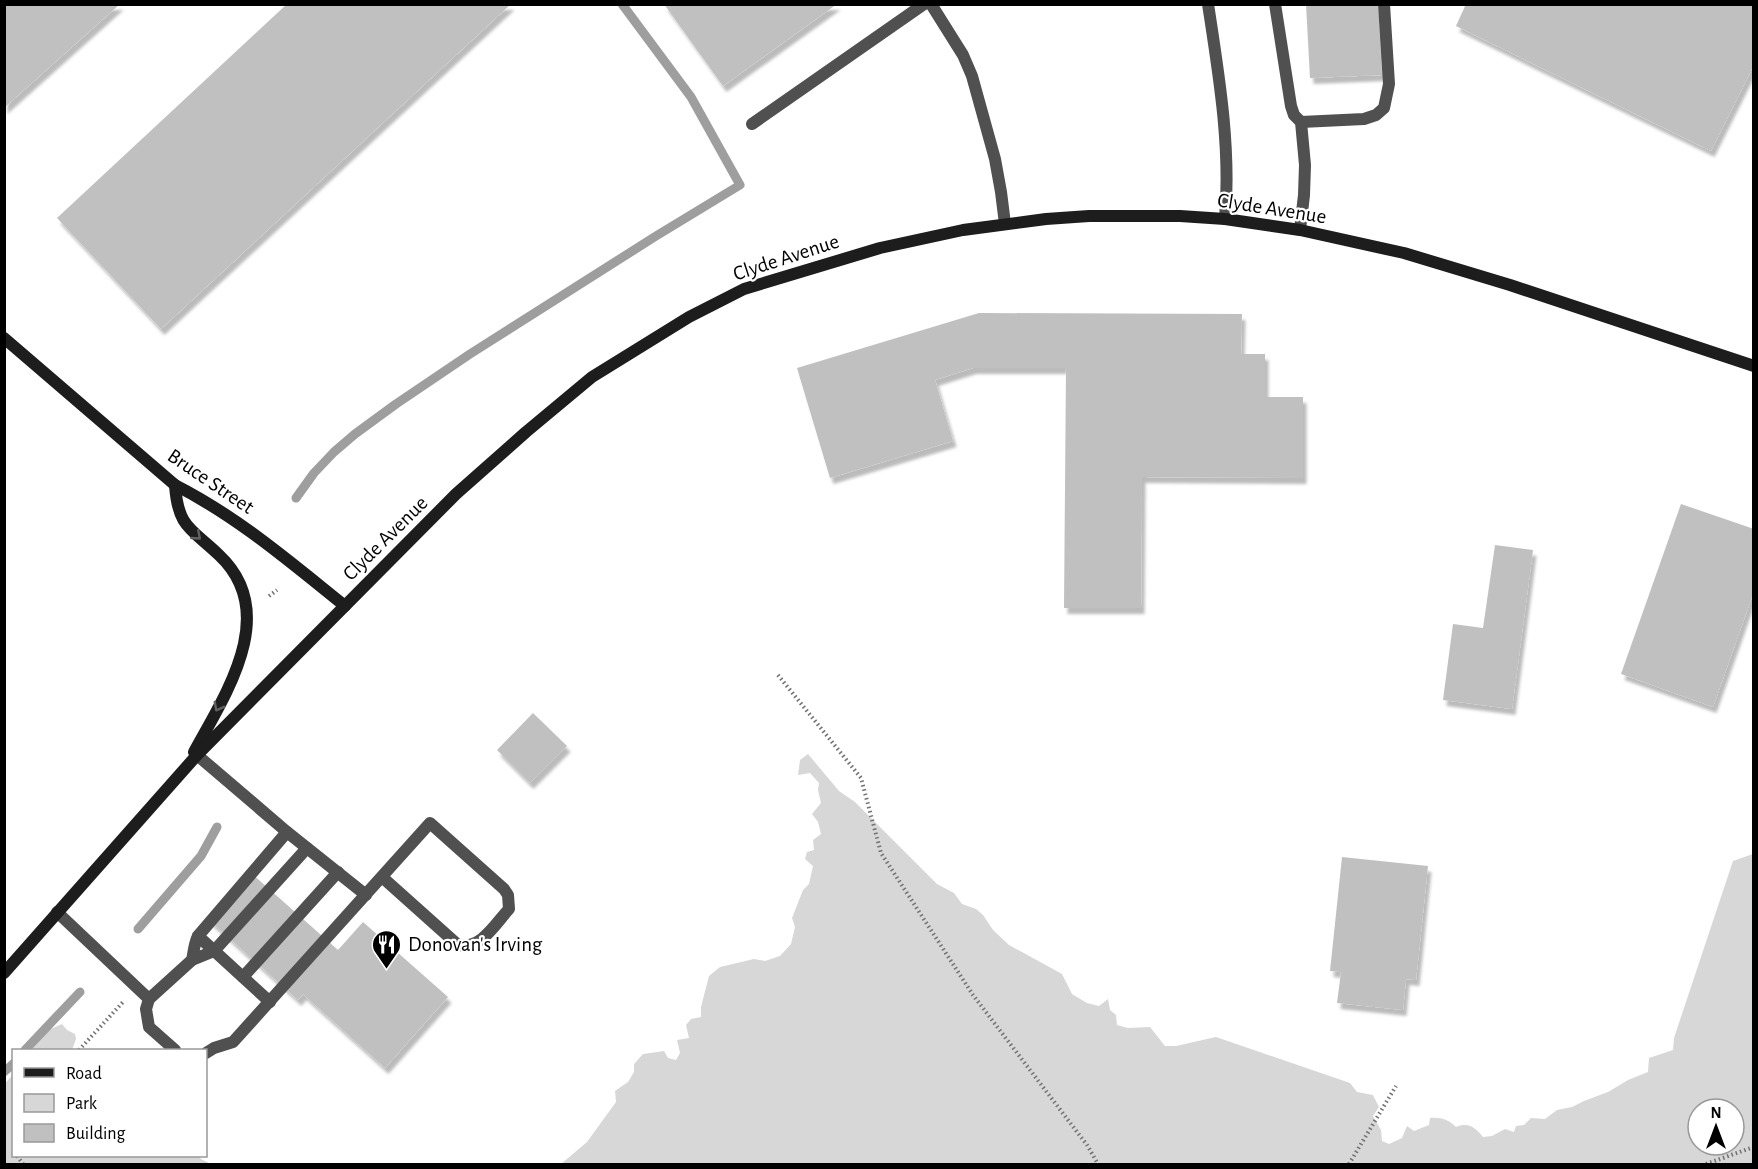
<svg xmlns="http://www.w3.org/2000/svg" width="1758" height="1169" viewBox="0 0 1758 1169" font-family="'Alegreya Sans',sans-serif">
<defs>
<filter id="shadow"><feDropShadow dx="3.5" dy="6" stdDeviation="1.5" flood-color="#0004"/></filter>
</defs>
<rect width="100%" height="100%" fill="#fff"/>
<g fill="#d7d7d7" fill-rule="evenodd">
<path d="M808 754 839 791 855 802 937 884 954 893 962 904 976 909 983 915 993 930 1009 945 1062 974 1072 994 1087 1003 1099 1006 1108 999 1110 1010 1116 1015 1117 1025 1128 1028 1150 1027 1165 1046H1176L1216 1037 1350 1083 1357 1092 1373 1095 1379 1107 1373 1116 1381 1130 1382 1141 1389 1144 1402 1138 1407 1126 1414 1131 1429 1125 1430 1118C1441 1117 1449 1120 1456 1127 1468 1122 1475 1127 1483 1137L1492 1136 1505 1129 1514 1132 1516 1126 1524 1125 1531 1118 1545 1119 1557 1110 1572 1107 1584 1101 1608 1092 1628 1080 1648 1072 1649 1058 1673 1050 1674 1038 1733 861 1753 854V1164H561L587 1142 616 1102 615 1091 628 1082 634 1072V1064L643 1054 664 1051 668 1058 676 1060 680 1053 677 1040 689 1038 686 1025 691 1019 701 1017V1007L709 976 720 967 754 959 765 961 780 956 791 944 795 927 792 918 803 890 809 884 813 866 805 859 807 852 814 850 813 840 821 834 818 822 812 814 821 803 818 790 819 783 810 773 798 775 800 760ZM1698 1109H1734V1145H1698Z"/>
<path d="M62 1024 67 1030 75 1034 76 1039 72 1050H31L46 1031Z"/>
<path d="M13 1075 14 1156H199L201 1159 211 1164H5V1083Z"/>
</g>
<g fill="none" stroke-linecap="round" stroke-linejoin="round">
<g stroke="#9e9e9e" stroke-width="9">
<path d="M296 498 314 473 334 452 355 434 396 404 470 354 656 236 740 185 691 97 622 4"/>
<path d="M138 929 201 856 217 827"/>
<path d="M25 1050 80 992"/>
<path d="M4 1072 14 1063"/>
</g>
</g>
<g fill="#c0c0c0" filter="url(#shadow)">
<path d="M4 4H120L4 108Z"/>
<path d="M287 4H511L161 329 57 218Z"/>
<path d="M664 4H837L723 86Z"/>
<path d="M1306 4H1378L1382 75 1310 78Z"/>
<path d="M1466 4H1754V65L1711 151 1456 26Z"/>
<path d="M979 313 1242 314 1241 354H1265V397H1303V478L1142 477 1141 608H1064L1066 368H973L935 380 953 441 830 478 797 368Z"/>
<path d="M1681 504 1754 529V591L1713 707 1621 674Z"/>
<path d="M1495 545 1533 550 1512 709 1443 700 1453 624 1483 628Z"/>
<path d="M533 713 567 746 530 783 497 750Z"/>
<path d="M1342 857 1428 866 1416 980 1406 979 1403 1010 1337 1003 1341 972 1330 971Z"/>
<path d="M251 873 338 950 363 922 448 997 385 1068 303 994 298 1000 209 920Z"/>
</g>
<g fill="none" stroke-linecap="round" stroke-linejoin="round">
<g stroke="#727272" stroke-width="4" stroke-dasharray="1.5 3" stroke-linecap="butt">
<path d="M269 596 277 590"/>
<path d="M778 675 861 778 881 853 973 995 1087 1145 1098 1164"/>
<path d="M79 1050 123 1002"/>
<path d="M17 1156 23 1164"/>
<path d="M1349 1164 1396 1086"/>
<path d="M1706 1164 1754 1147"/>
</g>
<g stroke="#505050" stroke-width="12">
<path d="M931 4 963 55 972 76 995 159 1001 192 1005 224"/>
<path d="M1208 4C1219 76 1231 147 1225 219"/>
<path d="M1275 4 1291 106 1294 115 1301 122 1305 165 1304 195 1300 230"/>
<path d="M1301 122 1364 119 1376 115 1384 108 1389 84 1384 4"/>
<path d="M752 124 924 4"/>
<path d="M197 755 287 832 366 895"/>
<path d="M57 912 149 999"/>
<path d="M198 936 270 1002"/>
<path d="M192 960 214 951 307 848"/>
<path d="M243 977 338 872"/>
<path d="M175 1050 149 1027 146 1009 149 999 192 960C194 951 194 944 198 936L287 832"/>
<path d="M206 1053 214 1048 233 1042 430 823 504 889 508 895 509 909C495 924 481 950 458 945L382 877"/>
</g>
<g stroke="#1d1d1d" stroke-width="12">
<path d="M4 338 175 485C238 517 290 562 345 606"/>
<path d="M175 485C178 528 191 528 219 555 281 613 225 695 194 752"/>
<path d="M4 973 197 755 456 494 526 432 592 377 689 317 744 289 880 248 963 230 1046 219 1089 216H1180L1225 219 1300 230 1404 253 1510 285 1754 366"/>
</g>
</g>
<defs><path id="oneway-chevron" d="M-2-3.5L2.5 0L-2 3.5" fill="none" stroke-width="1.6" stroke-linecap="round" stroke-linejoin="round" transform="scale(1.5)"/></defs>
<g stroke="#616161">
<use href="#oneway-chevron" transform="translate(197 536) rotate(41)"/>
<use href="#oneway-chevron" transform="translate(218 707) rotate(118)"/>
</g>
<defs>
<symbol id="restaurant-pin" viewBox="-11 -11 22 30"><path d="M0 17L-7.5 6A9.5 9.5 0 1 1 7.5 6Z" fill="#000" stroke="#fff"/><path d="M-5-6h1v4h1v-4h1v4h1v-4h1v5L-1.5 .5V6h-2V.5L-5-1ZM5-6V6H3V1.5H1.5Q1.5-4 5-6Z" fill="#fff"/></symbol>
</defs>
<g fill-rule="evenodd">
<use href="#restaurant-pin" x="370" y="928" width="33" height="45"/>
</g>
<g text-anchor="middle" stroke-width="4.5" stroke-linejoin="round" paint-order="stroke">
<g font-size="21" fill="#000" stroke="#fff">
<text transform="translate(1272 208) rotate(9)" y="7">Clyde Avenue</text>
<text transform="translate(786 257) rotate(-18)" y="7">Clyde Avenue</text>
<text transform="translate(211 481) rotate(34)" y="7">Bruce Street</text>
<text transform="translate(385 538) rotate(-45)" y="7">Clyde Avenue</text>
</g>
<g font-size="21" fill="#000" stroke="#fff" text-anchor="start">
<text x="408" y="951">Donovan's Irving</text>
</g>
</g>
<rect width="1758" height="1169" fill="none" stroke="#000000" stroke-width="12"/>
<rect x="12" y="1049" width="195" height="108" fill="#ffffff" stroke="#999999" stroke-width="1.5"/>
<rect x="24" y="1068" width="30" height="9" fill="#1d1d1d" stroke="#999999" stroke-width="1.5"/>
<text x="66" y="1079" font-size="18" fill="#000000">Road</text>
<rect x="24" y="1094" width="30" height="18" fill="#d7d7d7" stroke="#999999" stroke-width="1.5"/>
<text x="66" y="1109" font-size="18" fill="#000000">Park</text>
<rect x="24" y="1124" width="30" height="18" fill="#c0c0c0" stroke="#999999" stroke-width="1.5"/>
<text x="66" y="1139" font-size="18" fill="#000000">Building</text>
<g transform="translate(1716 1127)"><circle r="28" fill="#ffffff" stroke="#999999" stroke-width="1.5"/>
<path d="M0-4.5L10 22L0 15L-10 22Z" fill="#000000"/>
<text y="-9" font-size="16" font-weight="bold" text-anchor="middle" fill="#000000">N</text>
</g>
</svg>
